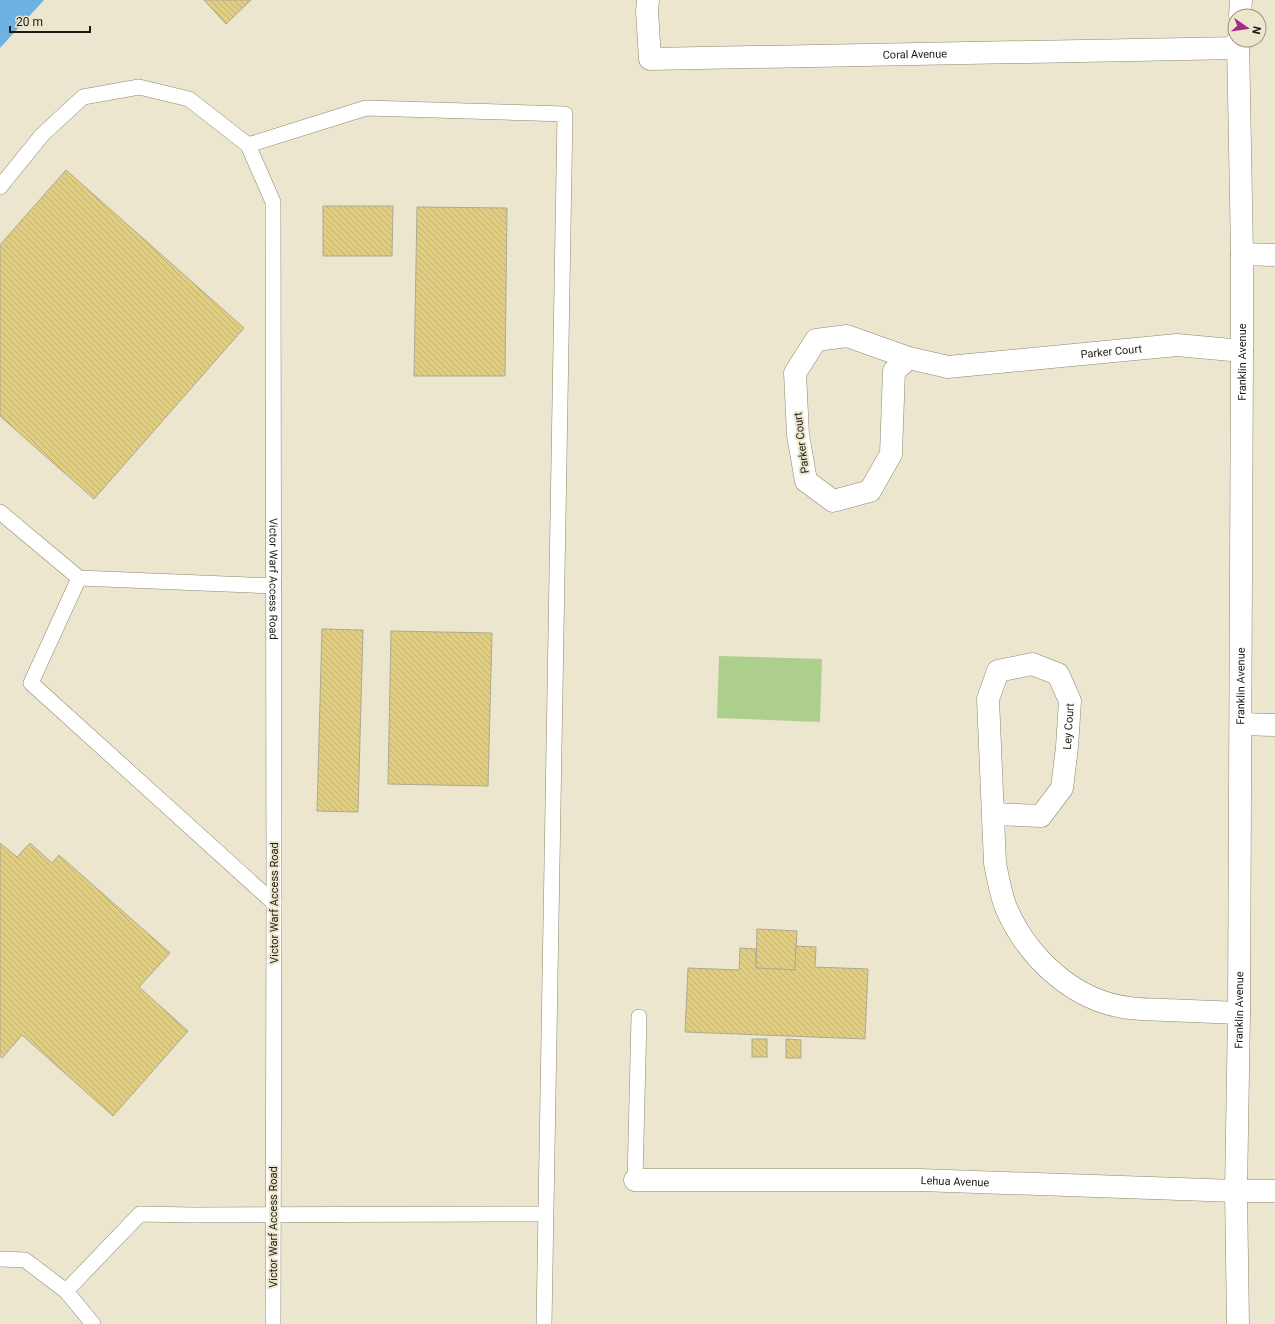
<svg xmlns="http://www.w3.org/2000/svg" width="1275" height="1324" viewBox="0 0 1275 1324" font-family="Roboto,sans-serif">
<defs>
<pattern id="building-back-hatch" width="6" height="6" patternUnits="userSpaceOnUse"><rect width="6" height="6" fill="#e1ce80"/><path d="M-1 5l2 2M0 0l6 6M5-1l2 2" fill="none" stroke="#c0b06e"/></pattern>
</defs>
<rect width="100%" height="100%" fill="#ece6ce"/>
<path fill="#accf8d" d="M719 656 822 659 820 722 717 718Z"/>
<path fill="#6cb2e3" d="M0 0H44L0 48Z"/>
<g fill="url(#building-back-hatch)" stroke="#aea992">
<path d="M204 0H251L226 24Z"/>
<path d="M66 170 244 328 94 499 0 416V245Z"/>
<path d="M323 206H393L392 256H323Z"/>
<path d="M417 207 507 208 505 376H414Z"/>
<path d="M322 629 363 630 358 812 317 811Z"/>
<path d="M391 631 492 633 488 786 388 784Z"/>
<path d="M0 843 17 857 30 843 52 863 59 855 170 953 139 987 188 1031 113 1116 22 1035 2 1058 0 1056Z"/>
<path d="M757 929 797 931 795 970 756 968Z"/>
<path d="M796 946 816 947 815 967 868 969 865 1039 685 1032 688 968 739 970 740 948 756 949V968L795 970Z"/>
<rect x="752" y="1039" width="15" height="18"/>
<path d="M786 1039 801 1040V1058H786Z"/>
</g>
<g fill="none" stroke-linecap="round" stroke-linejoin="round">
<defs>
<g id="lane">
<path d="M248 145 366 108 565 114 544 1324"/>
<path id="s1" d="M0 187 42 135 83 97 139 87 189 99 248 145 273 202 274 903 273 1324"/>
<path d="M0 512 79 578 274 586"/>
<path d="M79 578 31 683 274 903"/>
<path d="M635 1180 639 1017"/>
<path d="M0 1259 25 1260 66 1291 140 1214 193 1215 545 1214"/>
<path d="M66 1291 93 1324"/>
</g>
<g id="street">
<path id="s2" d="M648 0 647 11 650 59 1238 48"/>
<path d="M1240 16 1241 0"/>
<path d="M1242 254 1275 255"/>
<path d="M847 336 909 358 894 371 891 454 870 491 833 501 806 481 798 435 795 373 816 340Z"/>
<path id="s3" d="M909 358 948 367 1177 345 1242 351"/>
<path d="M1241 724 1275 725"/>
<path id="s4" d="M994 814 1041 816 1062 788 1067 747 1070 701 1058 674 1032 664 998 671 988 699 995 863C998 879 1001 896 1007 910 1029 959 1075 1002 1130 1008 1142 1010 1154 1009 1166 1010 1190 1011 1215 1012 1239 1013"/>
<path id="s5" d="M635 1180H920L1236 1191"/>
<path id="s6" d="M1238 1324 1236 1191 1239 1013 1242 351V254L1238 40"/>
</g>
<path id="secondary" d="M1236 1191H1275"/>
</defs>
<use href="#lane" stroke="#8c8771" stroke-width="16"/>
<use href="#street" stroke="#8c8771" stroke-width="23"/>
<use href="#secondary" stroke="#8c8771" stroke-width="23"/>
<use href="#lane" stroke="#fff" stroke-width="15"/>
<use href="#street" stroke="#fff" stroke-width="22"/>
<use href="#secondary" stroke="#fff" stroke-width="22"/>
</g>
<g text-anchor="middle" stroke-width="4" stroke-linejoin="round" paint-order="stroke">
<g font-size="11" fill="#1c1a11" stroke="#ece6ce">
<text dy="4" stroke="none"><textPath href="#s2" startOffset="324">Coral Avenue</textPath></text>
<text dy="4" stroke="none"><textPath href="#s3" startOffset="204">Parker Court</textPath></text>
<text dy="4" stroke="none"><textPath href="#s6" startOffset="962">Franklin Avenue</textPath></text>
<text transform="translate(801 443) rotate(-97)" y="4">Parker Court</text>
<text dy="4" stroke="none"><textPath href="#s1" startOffset="745">Victor Warf Access Road</textPath></text>
<text dy="4" stroke="none"><textPath href="#s6" startOffset="638">Franklin Avenue</textPath></text>
<text dy="4" stroke="none"><textPath href="#s4" startOffset="144">Ley Court</textPath></text>
<text transform="translate(274 903) rotate(-90)" y="4">Victor Warf Access Road</text>
<text dy="4" stroke="none"><textPath href="#s6" startOffset="314">Franklin Avenue</textPath></text>
<text dy="4" stroke="none"><textPath href="#s5" startOffset="320">Lehua Avenue</textPath></text>
<text transform="translate(273 1227) rotate(-90)" y="4">Victor Warf Access Road</text>
</g>
</g>
<g transform="translate(1247 28) rotate(103)"><circle r="19" fill="#ece6ce" stroke="#999482"/>
<path d="M0-3L7 15L0 10L-7 15Z" fill="#a22c85"/>
<text y="-6" font-size="11" font-weight="bold" text-anchor="middle" fill="#1c1a11">N</text>
</g>
<path d="M10 26v6h80v-6" fill="none" stroke="#1c1a11" stroke-width="2"/>
<text x="16" y="26" font-size="12" fill="#1c1a11" stroke="#ece6ce" stroke-width="3" paint-order="stroke">20 m</text>
</svg>
